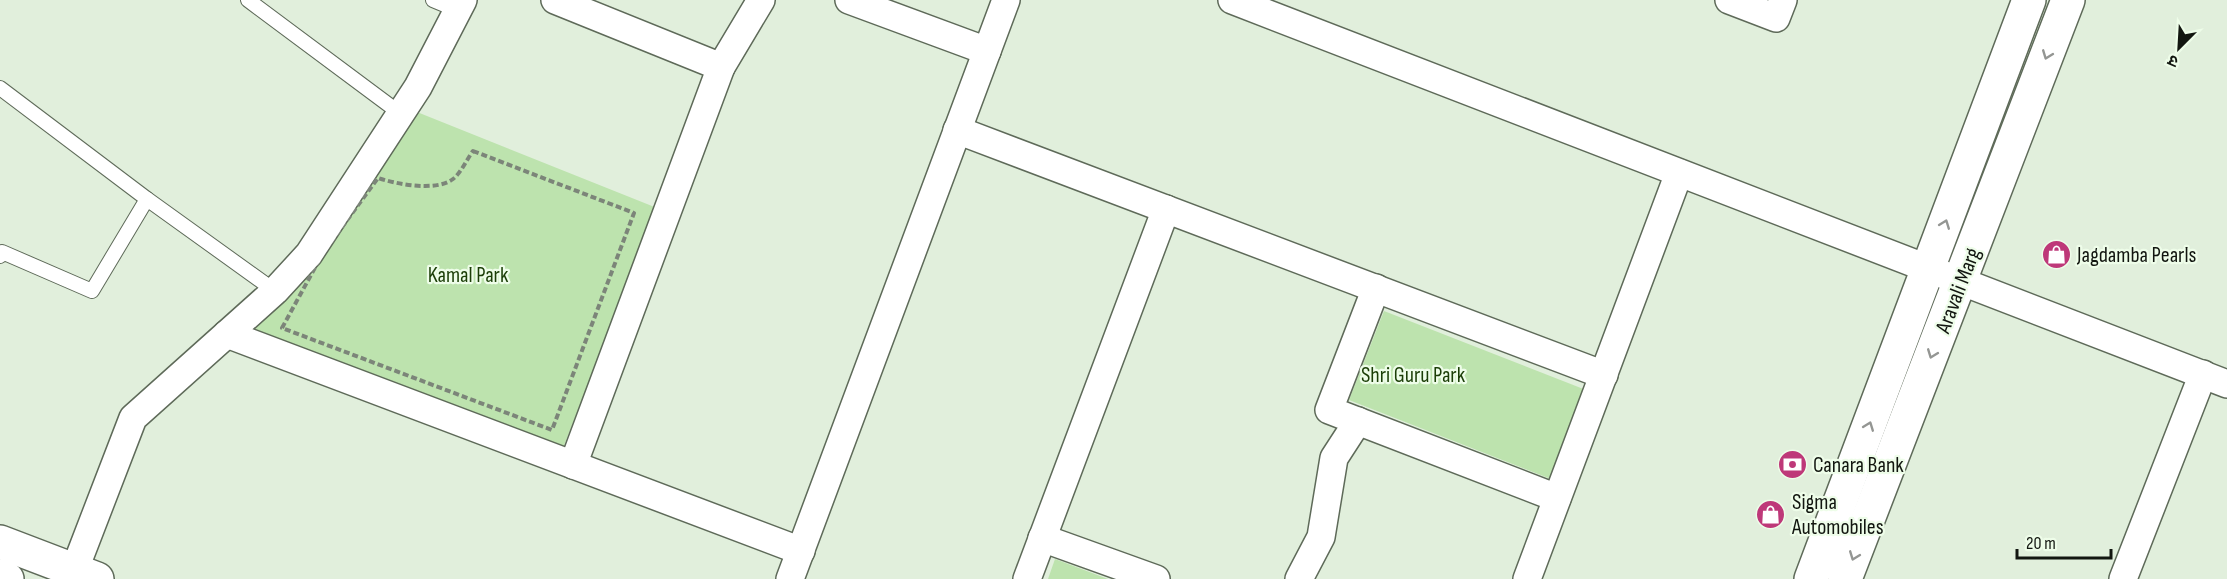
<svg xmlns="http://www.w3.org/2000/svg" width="2227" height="579" viewBox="0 0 2227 579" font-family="'Sofia Sans Condensed','Noto Sans Devanagari',sans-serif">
<rect width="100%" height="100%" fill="#e1efdc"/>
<g fill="#bde3ae">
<path d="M412 110 657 208 563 448 252 333 326 239Z"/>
<path d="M1384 311 1586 390 1551 479 1349 400Z"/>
<path d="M1055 559 1108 579H1048Z"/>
</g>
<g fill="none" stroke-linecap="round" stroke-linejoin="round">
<defs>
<g id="service">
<path d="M248 0 401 114"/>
<path d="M433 0 457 10"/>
<path d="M0 88 147 199"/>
<path d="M0 256 2 252 92 291 147 199 275 291"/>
</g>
<g id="minor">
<path d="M555 0 721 67 573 465"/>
<path d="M849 0 987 51"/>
<path d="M1232 0 2227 384"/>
<path d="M1729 0 1776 18 1783 0"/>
<path d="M721 67 761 0"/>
<path d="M957 130 1604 375"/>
<path d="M1376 288 1329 410 1557 498"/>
<path d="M227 334 801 551"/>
<path d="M1042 538 1156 579"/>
<path d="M71 579 133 418 275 291 309 254 418 87 463 0"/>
<path d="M790 579 1006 0"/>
<path d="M1027 579 1166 209"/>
<path d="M1299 579 1321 537 1334 458 1358 421"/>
<path d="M1527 579 1679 173"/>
<path d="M2123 579 2203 374"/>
</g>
<g id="tertiary">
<path d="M0 542 97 579"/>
<path d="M0 576 7 579"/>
<path d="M1811 579 2029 0"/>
<path d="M1845 579 2068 0"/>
</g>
</defs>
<use href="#service" stroke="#5e6a59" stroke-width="16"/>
<use href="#minor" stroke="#5e6a59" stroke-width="30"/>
<use href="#tertiary" stroke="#5e6a59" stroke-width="36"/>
<path stroke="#7c8579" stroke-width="4" stroke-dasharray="6 3" stroke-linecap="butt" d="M473 151 634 213 552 430 282 328 323 253 378 178C396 184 436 192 453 179 461 173 467 159 473 151Z"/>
<use href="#service" stroke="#fff" stroke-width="14"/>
<use href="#minor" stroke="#fff" stroke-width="27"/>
<use href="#tertiary" stroke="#fff" stroke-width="33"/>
</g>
<defs><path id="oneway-chevron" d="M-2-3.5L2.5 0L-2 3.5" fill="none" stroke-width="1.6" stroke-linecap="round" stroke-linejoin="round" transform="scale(1.5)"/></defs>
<g stroke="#949693">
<use href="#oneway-chevron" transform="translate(2047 55) rotate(111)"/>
<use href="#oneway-chevron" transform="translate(1945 224) rotate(-69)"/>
<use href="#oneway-chevron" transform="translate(1932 354) rotate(111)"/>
<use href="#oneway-chevron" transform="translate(1869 426) rotate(-69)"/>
<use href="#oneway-chevron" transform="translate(1854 556) rotate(111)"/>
</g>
<defs>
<symbol id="shop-disc" viewBox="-11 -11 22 22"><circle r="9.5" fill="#be3879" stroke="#eefde9"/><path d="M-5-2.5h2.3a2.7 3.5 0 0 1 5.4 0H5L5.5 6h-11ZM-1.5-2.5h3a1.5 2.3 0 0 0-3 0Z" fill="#fff"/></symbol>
<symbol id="bank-disc" viewBox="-11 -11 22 22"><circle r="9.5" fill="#be3879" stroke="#eefde9"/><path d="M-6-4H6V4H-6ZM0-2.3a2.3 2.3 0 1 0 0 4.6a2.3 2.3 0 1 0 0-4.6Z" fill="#fff"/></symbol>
</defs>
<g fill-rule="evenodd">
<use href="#shop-disc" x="2040" y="238" width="33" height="33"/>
<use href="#bank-disc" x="1776" y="448" width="33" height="33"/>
<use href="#shop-disc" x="1754" y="498" width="33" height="33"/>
</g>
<g text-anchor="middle" stroke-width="4.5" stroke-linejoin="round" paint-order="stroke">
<g font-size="22" fill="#121610" stroke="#eefde9" text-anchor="start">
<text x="2077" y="262">Jagdamba Pearls</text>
<text x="1813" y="472">Canara Bank</text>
<text x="1792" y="509">Sigma<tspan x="1792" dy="25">Automobiles</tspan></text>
</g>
<g font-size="22" fill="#1b3e07" stroke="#eefde9">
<text x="468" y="282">Kamal Park</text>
<text x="1413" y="382">Shri Guru Park</text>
</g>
<g font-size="22" fill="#121610" stroke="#eefde9">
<text transform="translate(1957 290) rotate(-69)" y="8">Aravali Marg</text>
</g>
</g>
<g transform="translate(2179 48) rotate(204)" stroke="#eefde9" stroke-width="4.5" paint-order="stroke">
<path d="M0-4.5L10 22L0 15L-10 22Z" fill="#121610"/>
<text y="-9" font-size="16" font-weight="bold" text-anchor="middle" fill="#121610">उ</text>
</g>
<path d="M2017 549v9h94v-9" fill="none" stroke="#121610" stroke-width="3"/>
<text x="2026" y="549" font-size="18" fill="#121610" stroke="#eefde9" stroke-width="4.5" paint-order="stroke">20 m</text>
</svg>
